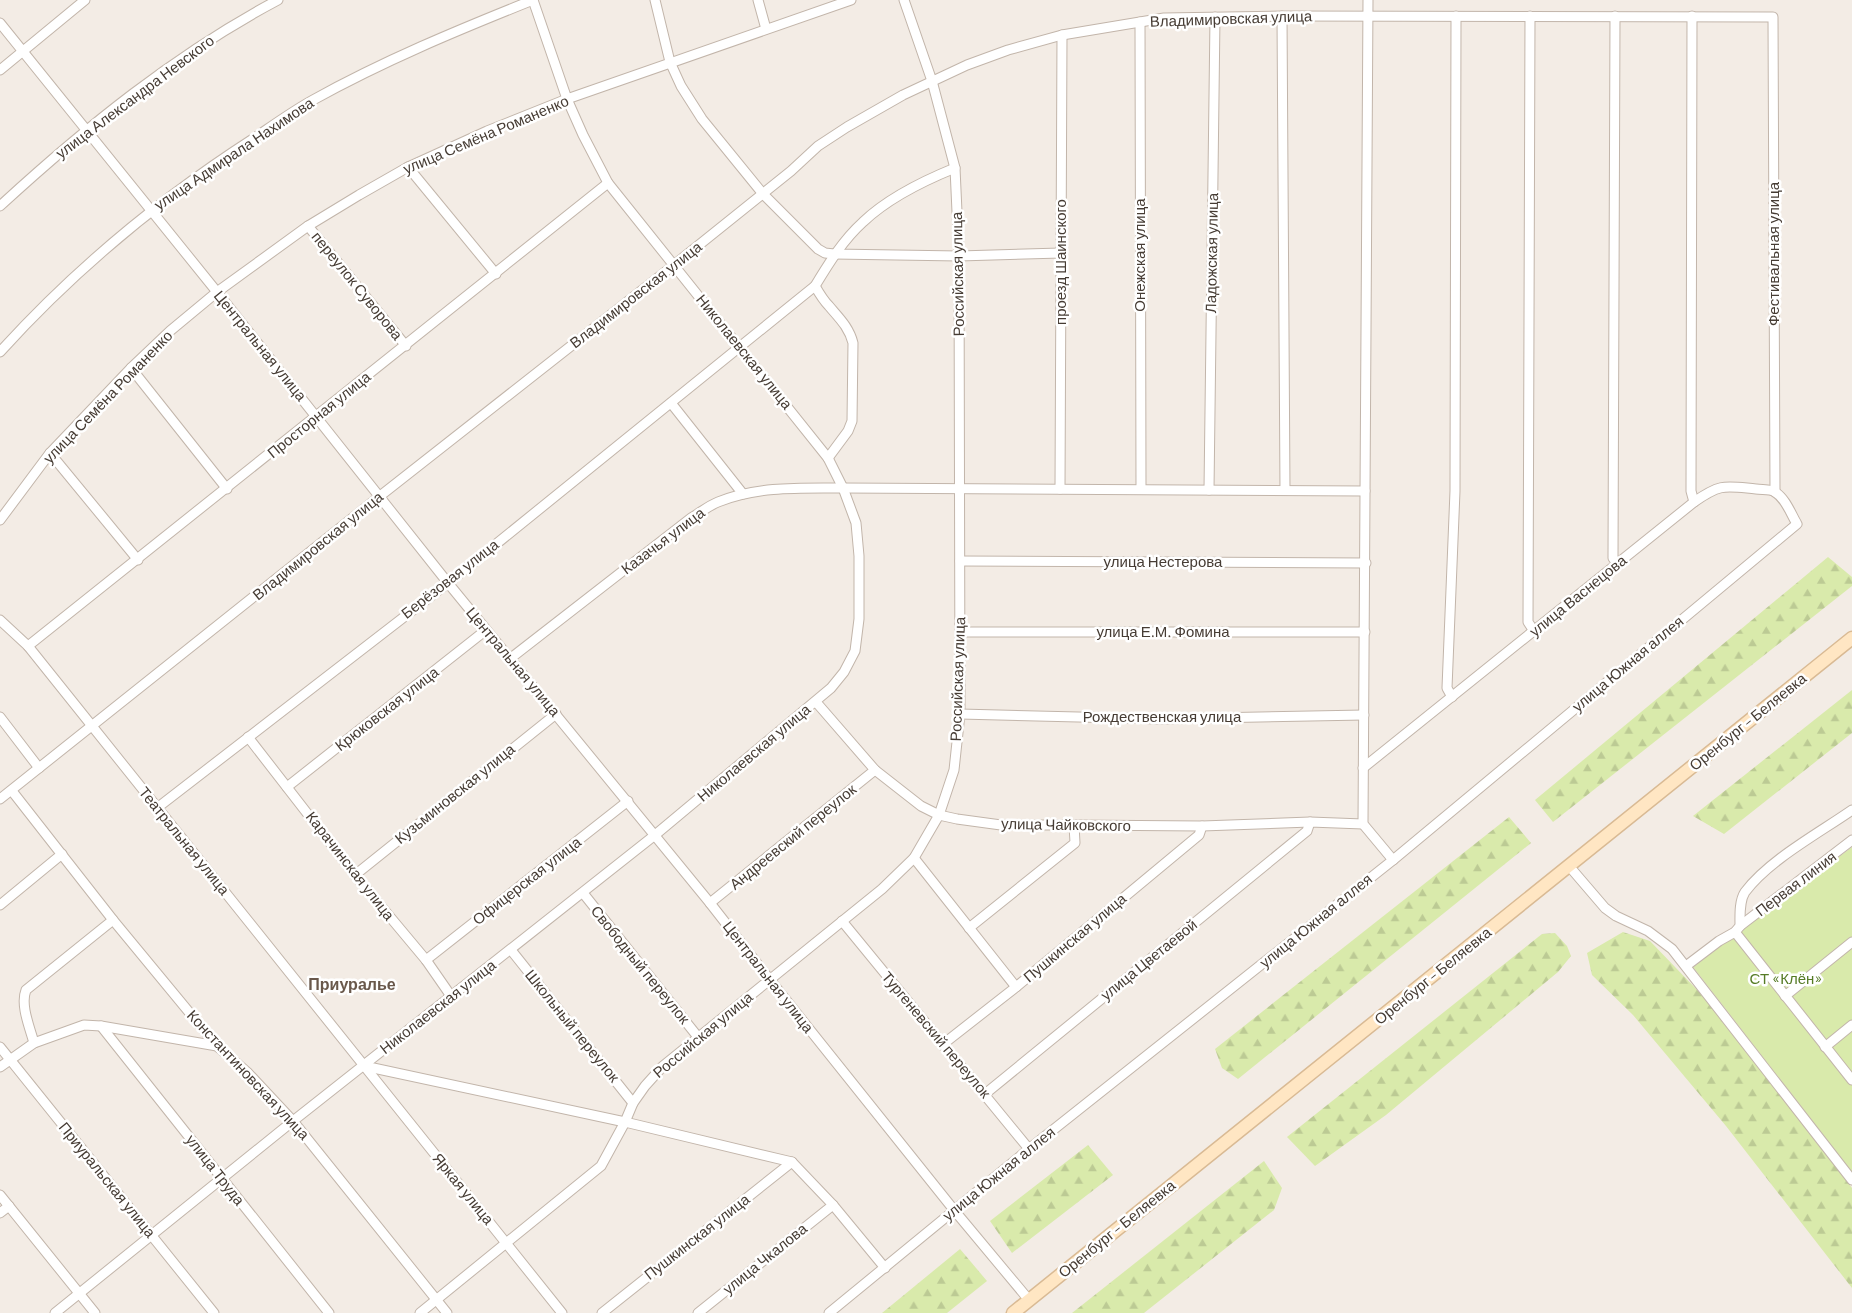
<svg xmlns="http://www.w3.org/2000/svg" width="1852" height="1313" viewBox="0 0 1852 1313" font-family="Barlow,sans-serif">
<defs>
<pattern id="forest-firs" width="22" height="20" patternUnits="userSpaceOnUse" patternTransform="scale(1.25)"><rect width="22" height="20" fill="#d9eaab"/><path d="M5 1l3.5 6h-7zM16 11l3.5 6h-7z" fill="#bcca94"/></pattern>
</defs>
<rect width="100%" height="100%" fill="#f3ece5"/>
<path fill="#d9eaab" d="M1852 847V1172L1693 967Z"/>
<g fill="url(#forest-firs)">
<path d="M1828 557 1852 577V586L1553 822 1535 800Z"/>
<path d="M1852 690V733L1724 834 1693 816Z"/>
<path d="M1509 817 1531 843 1238 1079 1222 1068 1215 1049Z"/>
<path d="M1623 932 1650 941 1702 995 1852 1188V1288L1726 1126 1633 1015 1592 975 1587 953Z"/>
<path d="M1555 933 1567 946 1571 956 1558 972 1386 1115 1315 1166 1287 1137 1542 934Z"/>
<path d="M1088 1145 1113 1175 1012 1253 990 1221Z"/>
<path d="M1264 1161 1282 1188 1274 1210 1144 1313H1072Z"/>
<path d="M960 1249 987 1281 947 1313H882Z"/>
</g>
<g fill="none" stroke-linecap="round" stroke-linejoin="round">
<defs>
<g id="street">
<path d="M655 0 670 62 681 86 702 119 763 194 818 249 825 253 834 254 959 256 1061 253"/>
<path d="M758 0 766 29"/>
<path d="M1368 0 1363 824 1393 860"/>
<path d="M1282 16 1285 490"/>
<path d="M1530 16 1528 622 1534 631"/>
<path d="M1615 16 1613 558 1618 564"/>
<path d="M1692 16 1691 491 1694 502"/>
<path d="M1140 22 1141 489"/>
<path d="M0 23 217 292 448 583 710 903 770 980 954 1210 1029 1300"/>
<path d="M0 70 85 0"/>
<path d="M408 167 496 274"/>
<path d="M0 206C85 128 176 54 278 0"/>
<path d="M308 226 406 346"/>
<path d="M815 286C819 293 823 300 829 306 839 318 849 327 853 343L852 421 848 431 828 458"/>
<path d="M0 352C76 268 161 198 256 137 275 124 293 111 313 100 383 61 458 30 533 0"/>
<path d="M131 368 227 489"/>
<path d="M671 403 743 494"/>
<path d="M50 453 138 560"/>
<path d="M1060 489 1062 35"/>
<path d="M1209 490 1215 17"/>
<path d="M0 520 50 453 131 368 170 331 217 292 308 226 359 195 408 167 487 131 567 99 851 0"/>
<path d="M960 561 1366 563"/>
<path d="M0 620 28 646 562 1313"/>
<path d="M960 632H1365"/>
<path d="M28 646 608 183"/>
<path d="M511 658 691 518C700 513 708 506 718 502 757 486 801 488 843 488L1365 491"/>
<path d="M1452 697 1447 688 1455 491 1456 16"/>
<path d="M816 702 875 770 921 806 939 815 957 819 1001 825H1074L1202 826 1310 822 1363 824"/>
<path d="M960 714 1161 719 1364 715"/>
<path d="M0 717 39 768"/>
<path d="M248 737 355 875 426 960 451 996"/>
<path d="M287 787 486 630"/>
<path d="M12 791 113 920 217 1046 248 1073 293 1121 447 1313"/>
<path d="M0 799 380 496 674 265 791 171 818 146 847 127 903 95 967 65 1008 50 1062 35 1164 18 1282 16 1773 17 1775 492"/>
<path d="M157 808 448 583 815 286C829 263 843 240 863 222 888 198 923 181 955 168"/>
<path d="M914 858 1016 987"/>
<path d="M1569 866 1605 908 1616 916 1648 931 1672 949 1852 1180"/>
<path d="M355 875 556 714"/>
<path d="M583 893 698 1037"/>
<path d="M710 903 875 770"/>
<path d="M0 905 62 854"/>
<path d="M842 921 1029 1149"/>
<path d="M1740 926 1852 840"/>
<path d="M969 928 1075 843 1074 825"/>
<path d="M1735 932 1852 1080"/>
<path d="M511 950 633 1103"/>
<path d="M426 960 628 801"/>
<path d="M1686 966 1719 941 1735 932 1740 926C1740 916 1739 901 1745 892 1769 860 1819 833 1852 810"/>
<path d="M1785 996 1852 942"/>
<path d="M101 1026 329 1313"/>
<path d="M34 1043C30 1028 20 1005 26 990L113 920"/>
<path d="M942 1045 1016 987 1199 835 1202 826"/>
<path d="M0 1047 214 1313"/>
<path d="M1825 1047 1852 1025"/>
<path d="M364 1066 625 1122 792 1162 833 1205 885 1268"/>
<path d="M0 1067 34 1043 84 1025 101 1026 217 1046"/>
<path d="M985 1094 1307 831 1310 822"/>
<path d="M0 1195 95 1313"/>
<path d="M0 1213 9 1206"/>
<path d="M55 1313 293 1121 655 835 831 688 844 672 855 651 859 619V556L856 523 843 488 828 458 608 183 583 135 567 99 533 0"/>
<path d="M420 1313 601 1166 625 1122 633 1103 645 1086 663 1066 882 889 914 858 939 815 954 770 960 714 959 256 955 168 932 81 904 0"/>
<path d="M602 1313 792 1162"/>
<path d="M698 1313 833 1205"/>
<path d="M829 1313 1029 1149 1393 860 1797 524C1791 514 1786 499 1775 492 1771 489 1762 490 1756 489 1725 486 1721 483 1694 502L1363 768"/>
</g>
<path id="secondary" d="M1013 1313 1852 638"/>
</defs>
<use href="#street" stroke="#c2b5aa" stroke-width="11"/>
<use href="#secondary" stroke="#d9ba94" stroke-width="15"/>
<use href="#street" stroke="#fff" stroke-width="9"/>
<use href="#secondary" stroke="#ffe6c3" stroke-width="12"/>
</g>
<g text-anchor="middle" stroke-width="5" stroke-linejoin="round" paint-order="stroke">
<g font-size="15" fill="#463c34" stroke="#fff">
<text transform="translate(1231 19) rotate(-2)" y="5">Владимировская улица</text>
<text transform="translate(135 97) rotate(-37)" y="5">улица Александра Невского</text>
<text transform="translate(486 135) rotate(-23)" y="5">улица Семёна Романенко</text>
<text transform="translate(234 154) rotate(-34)" y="5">улица Адмирала Нахимова</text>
<text transform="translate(1212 253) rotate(-89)" y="5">Ладожская улица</text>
<text transform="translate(1774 254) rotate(-90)" y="5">Фестивальная улица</text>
<text transform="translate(1140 255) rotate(-90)" y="5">Онежская улица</text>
<text transform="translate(1061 262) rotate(-90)" y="5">проезд Шаинского</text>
<text transform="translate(958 274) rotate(-91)" y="5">Российская улица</text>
<text transform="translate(357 286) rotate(51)" y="5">переулок Суворова</text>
<text transform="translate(636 295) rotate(-38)" y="5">Владимировская улица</text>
<text transform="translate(260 346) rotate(51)" y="5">Центральная улица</text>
<text transform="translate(744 352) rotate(51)" y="5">Николаевская улица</text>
<text transform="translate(108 397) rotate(-46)" y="5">улица Семёна Романенко</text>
<text transform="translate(319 415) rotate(-39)" y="5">Просторная улица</text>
<text transform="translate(663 541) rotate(-37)" y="5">Казачья улица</text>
<text transform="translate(318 546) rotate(-39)" y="5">Владимировская улица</text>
<text x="1163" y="567">улица Нестерова</text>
<text transform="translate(450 579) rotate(-38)" y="5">Берёзовая улица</text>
<text transform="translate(1578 596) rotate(-39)" y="5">улица Васнецова</text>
<text x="1163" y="637">улица Е.М. Фомина</text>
<text transform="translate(513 662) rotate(50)" y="5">Центральная улица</text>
<text transform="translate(1628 664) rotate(-40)" y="5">улица Южная аллея</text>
<text transform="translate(958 679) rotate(-88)" y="5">Российская улица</text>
<text transform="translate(387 709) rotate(-38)" y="5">Крюковская улица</text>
<text x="1162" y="722">Рождественская улица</text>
<text transform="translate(1748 722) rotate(-39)" y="5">Оренбург – Беляевка</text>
<text transform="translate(754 753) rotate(-40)" y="5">Николаевская улица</text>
<text transform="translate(455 794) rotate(-39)" y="5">Кузьминовская улица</text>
<text transform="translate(1066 825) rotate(1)" y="5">улица Чайковского</text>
<text transform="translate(793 837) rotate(-39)" y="5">Андреевский переулок</text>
<text transform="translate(184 841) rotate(51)" y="5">Театральная улица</text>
<text transform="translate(350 866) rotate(52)" y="5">Карачинская улица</text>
<text transform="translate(527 881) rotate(-38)" y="5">Офицерская улица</text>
<text transform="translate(1796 884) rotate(-37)" y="5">Первая линия</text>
<text transform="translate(1316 921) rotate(-39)" y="5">улица Южная аллея</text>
<text transform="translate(1075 938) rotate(-40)" y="5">Пушкинская улица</text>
<text transform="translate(1149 960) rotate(-39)" y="5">улица Цветаевой</text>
<text transform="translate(640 965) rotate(51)" y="5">Свободный переулок</text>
<text transform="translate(1433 976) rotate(-39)" y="5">Оренбург – Беляевка</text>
<text transform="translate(768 977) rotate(52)" y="5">Центральная улица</text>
<text transform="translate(438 1007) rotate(-38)" y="5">Николаевская улица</text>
<text transform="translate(572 1026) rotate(51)" y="5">Школьный переулок</text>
<text transform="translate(703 1035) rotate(-40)" y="5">Российская улица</text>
<text transform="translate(936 1035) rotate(50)" y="5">Тургеневский переулок</text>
<text transform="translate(248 1075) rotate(47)" y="5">Константиновская улица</text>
<text transform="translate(215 1170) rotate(52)" y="5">улица Труда</text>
<text transform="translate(999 1174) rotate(-39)" y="5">улица Южная аллея</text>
<text transform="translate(107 1180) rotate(51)" y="5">Приуральская улица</text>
<text transform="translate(463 1189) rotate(51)" y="5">Яркая улица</text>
<text transform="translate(1117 1229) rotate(-39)" y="5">Оренбург – Беляевка</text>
<text transform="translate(697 1237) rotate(-38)" y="5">Пушкинская улица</text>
<text transform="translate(765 1259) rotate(-39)" y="5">улица Чкалова</text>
</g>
<g font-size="15" fill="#557b25" stroke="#fff">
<text x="1786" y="984">СТ «Клён»</text>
</g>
<g font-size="16" font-weight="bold" fill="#69584b" stroke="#fff">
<text x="352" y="990">Приуралье</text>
</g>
</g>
</svg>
